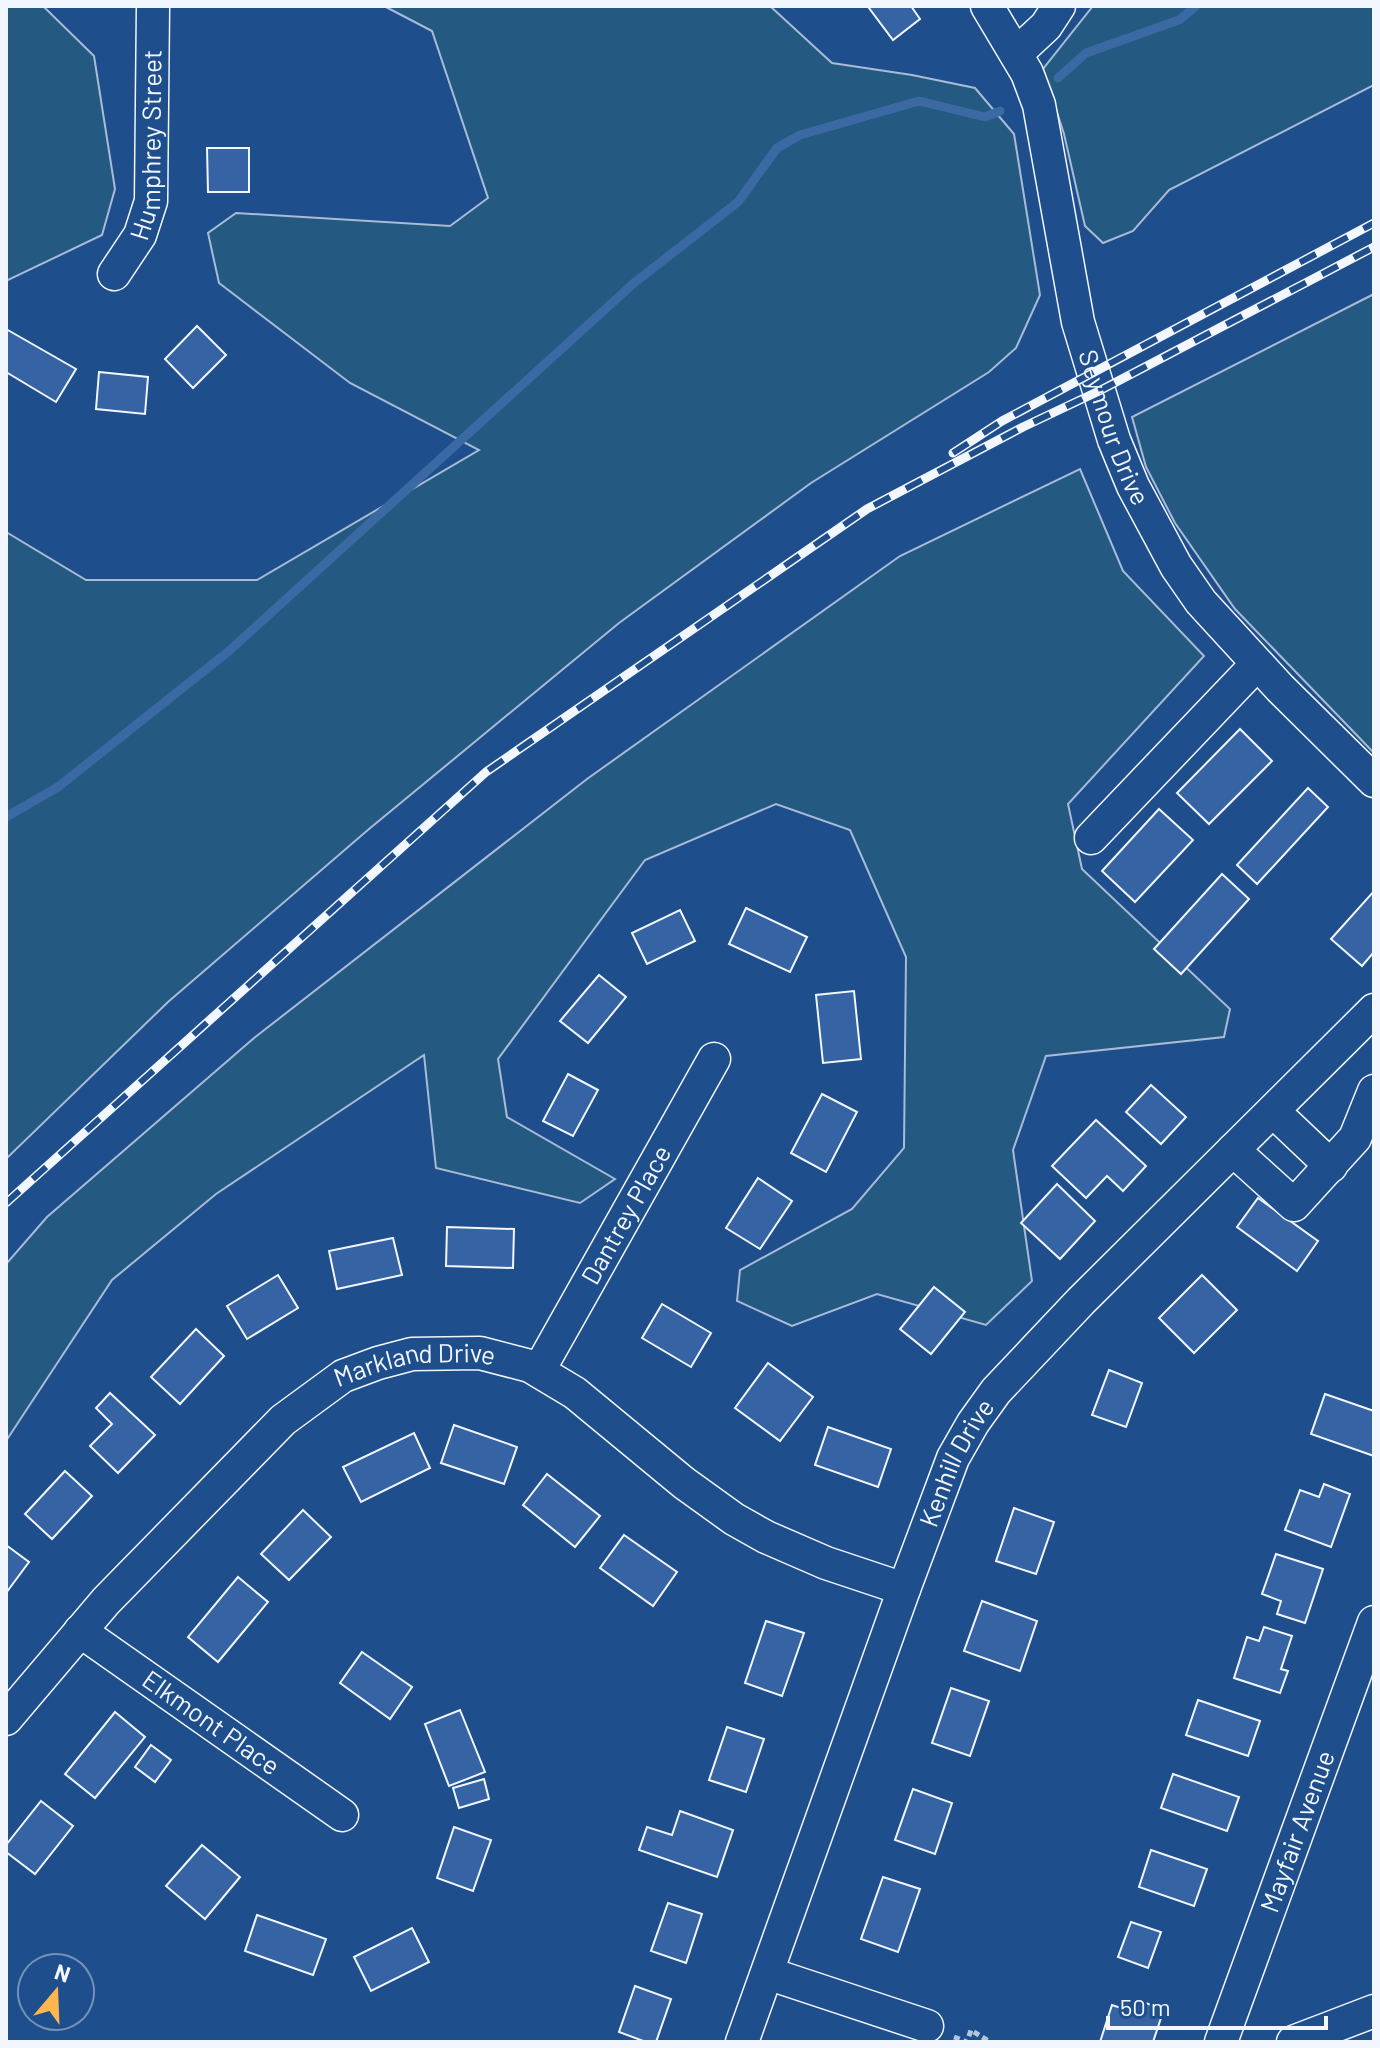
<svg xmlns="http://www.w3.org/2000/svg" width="1380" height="2048" viewBox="0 0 1380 2048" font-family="Barlow,sans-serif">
<rect width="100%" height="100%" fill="#1f4e8c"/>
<g fill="#245a82" stroke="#a8bbd7" stroke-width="2">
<path d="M6 6H43L94 56 115 189 102 235 6 281Z"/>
<path d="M384 6H770L832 63 912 75 975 88 1014 134 1040 295 1016 348 989 372 811 483 619 623 369 829 168 1002 6 1159V532L86 580H257L479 450 350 383 219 283 208 233 236 213 450 226 488 198 432 31Z"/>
<path d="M1093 6H1374V85L1169 190 1133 231 1103 243 1085 226 1064 134 1043 69Z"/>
<path d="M1374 294V753L1235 609 1175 523 1146 467 1132 417Z"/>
<path d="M1080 469 1123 571 1204 656 1068 804 1082 869 1230 1009 1224 1037 1046 1056 1013 1150 1032 1281 986 1325 877 1294 792 1326 737 1301 740 1270 852 1209 904 1148 906 957 850 830 776 804 645 860 498 1059 507 1117 615 1179 580 1203 436 1168 424 1055 216 1194 112 1280 6 1441V1264L47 1217 254 1038 587 779 900 556Z"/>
</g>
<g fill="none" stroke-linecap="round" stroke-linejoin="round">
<g stroke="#3b69a3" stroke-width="9">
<path d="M1058 78 1086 53 1179 20 1196 6"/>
<path d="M6 817 58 787 229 651 634 283 738 202 777 148 800 135 919 101 985 117 1000 111"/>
</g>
</g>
<g fill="#3563a3" stroke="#f2f6ff" stroke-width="2">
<path d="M872 6H911L920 19 893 40 869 8Z"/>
<path d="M207 148H249V192H208Z"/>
<path d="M197 326 226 355 193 388 165 359Z"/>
<path d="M6 329 76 369 56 402 6 372Z"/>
<path d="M99 372 148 377 145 414 96 409Z"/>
<path d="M1240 729 1272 761 1209 824 1177 793Z"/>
<path d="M1308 788 1328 807 1257 884 1237 865Z"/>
<path d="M1159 809 1193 840 1135 902 1102 871Z"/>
<path d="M1222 874 1249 899 1181 974 1154 949Z"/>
<path d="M1374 891V952L1362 966 1331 939Z"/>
<path d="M746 908 807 937 790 972 729 944Z"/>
<path d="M680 910 695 941 647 964 632 933Z"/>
<path d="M599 975 626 997 588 1043 560 1021Z"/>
<path d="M854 991 861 1059 823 1063 816 995Z"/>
<path d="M568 1074 598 1090 573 1136 543 1121Z"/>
<path d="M1151 1085 1186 1117 1161 1144 1126 1112Z"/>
<path d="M822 1094 857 1112 826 1172 791 1153Z"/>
<path d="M1096 1120 1146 1166 1123 1191 1107 1176 1086 1198 1052 1166Z"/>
<path d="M758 1178 792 1201 760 1249 726 1228Z"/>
<path d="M1057 1184 1095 1221 1060 1259 1021 1223Z"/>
<path d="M1258 1198 1318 1241 1297 1271 1237 1227Z"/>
<path d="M447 1227 514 1229 513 1268 446 1266Z"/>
<path d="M393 1238 402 1275 337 1289 329 1251Z"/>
<path d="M278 1275 298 1308 247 1339 227 1306Z"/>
<path d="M1202 1275 1237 1310 1194 1353 1159 1318Z"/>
<path d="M934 1287 965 1312 931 1354 900 1329Z"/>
<path d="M662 1304 711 1333 691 1367 642 1338Z"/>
<path d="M196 1329 224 1356 180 1404 151 1377Z"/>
<path d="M768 1363 813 1397 780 1441 735 1408Z"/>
<path d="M1109 1370 1142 1383 1126 1427 1092 1415Z"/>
<path d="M110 1393 155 1435 118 1473 90 1446 112 1424 96 1408Z"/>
<path d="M1325 1394 1374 1411V1456L1311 1434Z"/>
<path d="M454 1425 517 1447 504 1484 441 1463Z"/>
<path d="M828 1427 891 1449 878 1487 815 1465Z"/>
<path d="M414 1433 430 1468 361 1502 343 1467Z"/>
<path d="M65 1471 92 1496 52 1539 25 1514Z"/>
<path d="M547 1474 600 1516 575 1547 523 1505Z"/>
<path d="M1324 1484 1350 1494 1331 1547 1285 1530 1300 1490 1319 1497Z"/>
<path d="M1014 1508 1054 1522 1036 1574 996 1561Z"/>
<path d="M303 1510 331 1537 289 1580 261 1554Z"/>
<path d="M624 1535 677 1572 653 1606 600 1568Z"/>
<path d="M6 1545 29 1562 6 1593Z"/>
<path d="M1276 1554 1323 1569 1305 1623 1277 1614 1281 1601 1262 1594Z"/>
<path d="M238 1577 268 1602 218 1662 188 1637Z"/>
<path d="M982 1601 1037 1621 1020 1671 964 1651Z"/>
<path d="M766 1621 804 1633 782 1696 745 1683Z"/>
<path d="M1264 1627 1292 1636 1281 1669 1288 1671 1280 1693 1234 1678 1247 1637 1259 1641Z"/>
<path d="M362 1652 412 1687 390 1719 340 1683Z"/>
<path d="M951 1688 989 1701 970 1756 932 1743Z"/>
<path d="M1198 1700 1260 1721 1248 1756 1186 1735Z"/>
<path d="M460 1710 485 1772 449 1786 425 1724Z"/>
<path d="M115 1712 145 1737 95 1798 65 1774Z"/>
<path d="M727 1727 764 1739 746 1792 709 1780Z"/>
<path d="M151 1745 171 1760 155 1782 135 1767Z"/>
<path d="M1173 1774 1239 1797 1227 1831 1161 1808Z"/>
<path d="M484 1779 489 1799 459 1808 453 1788Z"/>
<path d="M913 1789 952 1803 935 1854 895 1840Z"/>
<path d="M41 1801 73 1826 35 1874 6 1852V1845Z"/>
<path d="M680 1811 733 1830 717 1877 639 1850 647 1827 672 1835Z"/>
<path d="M454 1827 491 1840 473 1891 437 1878Z"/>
<path d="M202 1845 240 1877 205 1919 166 1886Z"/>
<path d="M1151 1850 1207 1869 1194 1906 1139 1887Z"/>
<path d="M883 1877 920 1889 898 1952 861 1939Z"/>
<path d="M668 1903 702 1914 686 1963 651 1951Z"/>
<path d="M257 1915 326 1939 313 1975 245 1951Z"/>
<path d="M1131 1922 1161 1932 1148 1968 1118 1957Z"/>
<path d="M412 1928 429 1962 371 1991 354 1957Z"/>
<path d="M635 1986 671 1999 656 2042H646L619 2032Z"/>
<path d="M1136 2000 1164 2009 1153 2042H1100L1112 2005 1133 2012Z"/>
</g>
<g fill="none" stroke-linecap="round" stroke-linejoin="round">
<defs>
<g id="minor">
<path id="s1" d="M987 6 1027 73 1039 105 1078 322 1114 440 1133 486 1176 566 1201 602 1280 688 1374 781"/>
<path d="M1016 54 1046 26 1059 6"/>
<path id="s2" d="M114 274 140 235 151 201 153 6"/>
<path d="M1091 838 1257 664"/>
<path d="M1273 1111 1331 1166"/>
<path d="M1233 1150 1294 1205 1355 1138 1374 1091"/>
<path id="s3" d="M539 1370 714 1059"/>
<path id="s4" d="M80 1631 342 1815"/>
<path id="s5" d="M6 1719 106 1601 283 1420 343 1376 378 1363 412 1354 480 1353 530 1366 575 1393 684 1483 734 1519 766 1537 826 1563 904 1589"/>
<path d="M767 1973 927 2026"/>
<path id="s6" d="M742 2042 904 1589 953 1458 973 1423 996 1391 1081 1301 1374 1010"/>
<path id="s7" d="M1221 2042 1374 1622"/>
<path d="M1293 2042 1374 2011"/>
</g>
</defs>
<use href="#minor" stroke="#f2f6ff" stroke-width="35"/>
<path stroke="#b3c4dc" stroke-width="5" stroke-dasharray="6 4" stroke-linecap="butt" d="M954 2037 967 2042 971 2030 990 2042"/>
<use href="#minor" stroke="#1f4e8c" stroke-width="32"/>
<defs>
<g id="rail">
<path d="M953 453 1002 421 1374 223"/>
<path d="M6 1203 486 772 867 509 1023 427 1099 391 1374 247"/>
</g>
</defs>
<use href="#rail" stroke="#f2f6ff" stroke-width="9"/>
<use href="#rail" stroke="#1f4e8c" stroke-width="6" stroke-dasharray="18" stroke-linecap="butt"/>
</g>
<g text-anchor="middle" stroke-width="6" stroke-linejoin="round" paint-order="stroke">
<g font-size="26" fill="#f2f6ff" stroke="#1f4e8c">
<text dy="9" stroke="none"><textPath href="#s2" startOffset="138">Humphrey Street</textPath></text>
<text dy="9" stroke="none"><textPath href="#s1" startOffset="444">Seymour Drive</textPath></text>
<text dy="9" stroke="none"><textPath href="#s3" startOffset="178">Dantrey Place</textPath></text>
<text dy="9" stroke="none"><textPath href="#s5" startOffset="556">Markland Drive</textPath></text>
<text dy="9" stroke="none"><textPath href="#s6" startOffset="618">Kenhill Drive</textPath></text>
<text dy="9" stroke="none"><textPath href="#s4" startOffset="160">Elkmont Place</textPath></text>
<text dy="9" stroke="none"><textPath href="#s7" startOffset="224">Mayfair Avenue</textPath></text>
</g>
</g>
<rect width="1380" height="2048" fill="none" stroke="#f2f6ff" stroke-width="16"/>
<g transform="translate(56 1992) rotate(19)"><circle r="38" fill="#1f4e8c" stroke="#7391ba" stroke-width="2"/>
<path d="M0-6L14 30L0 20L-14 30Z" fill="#ffb74d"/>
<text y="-12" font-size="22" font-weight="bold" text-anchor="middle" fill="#f2f6ff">N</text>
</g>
<path d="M1108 2016v12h218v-12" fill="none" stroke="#f2f6ff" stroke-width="4"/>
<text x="1120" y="2016" font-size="24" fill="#f2f6ff" stroke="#1f4e8c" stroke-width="6" paint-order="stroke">50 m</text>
</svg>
